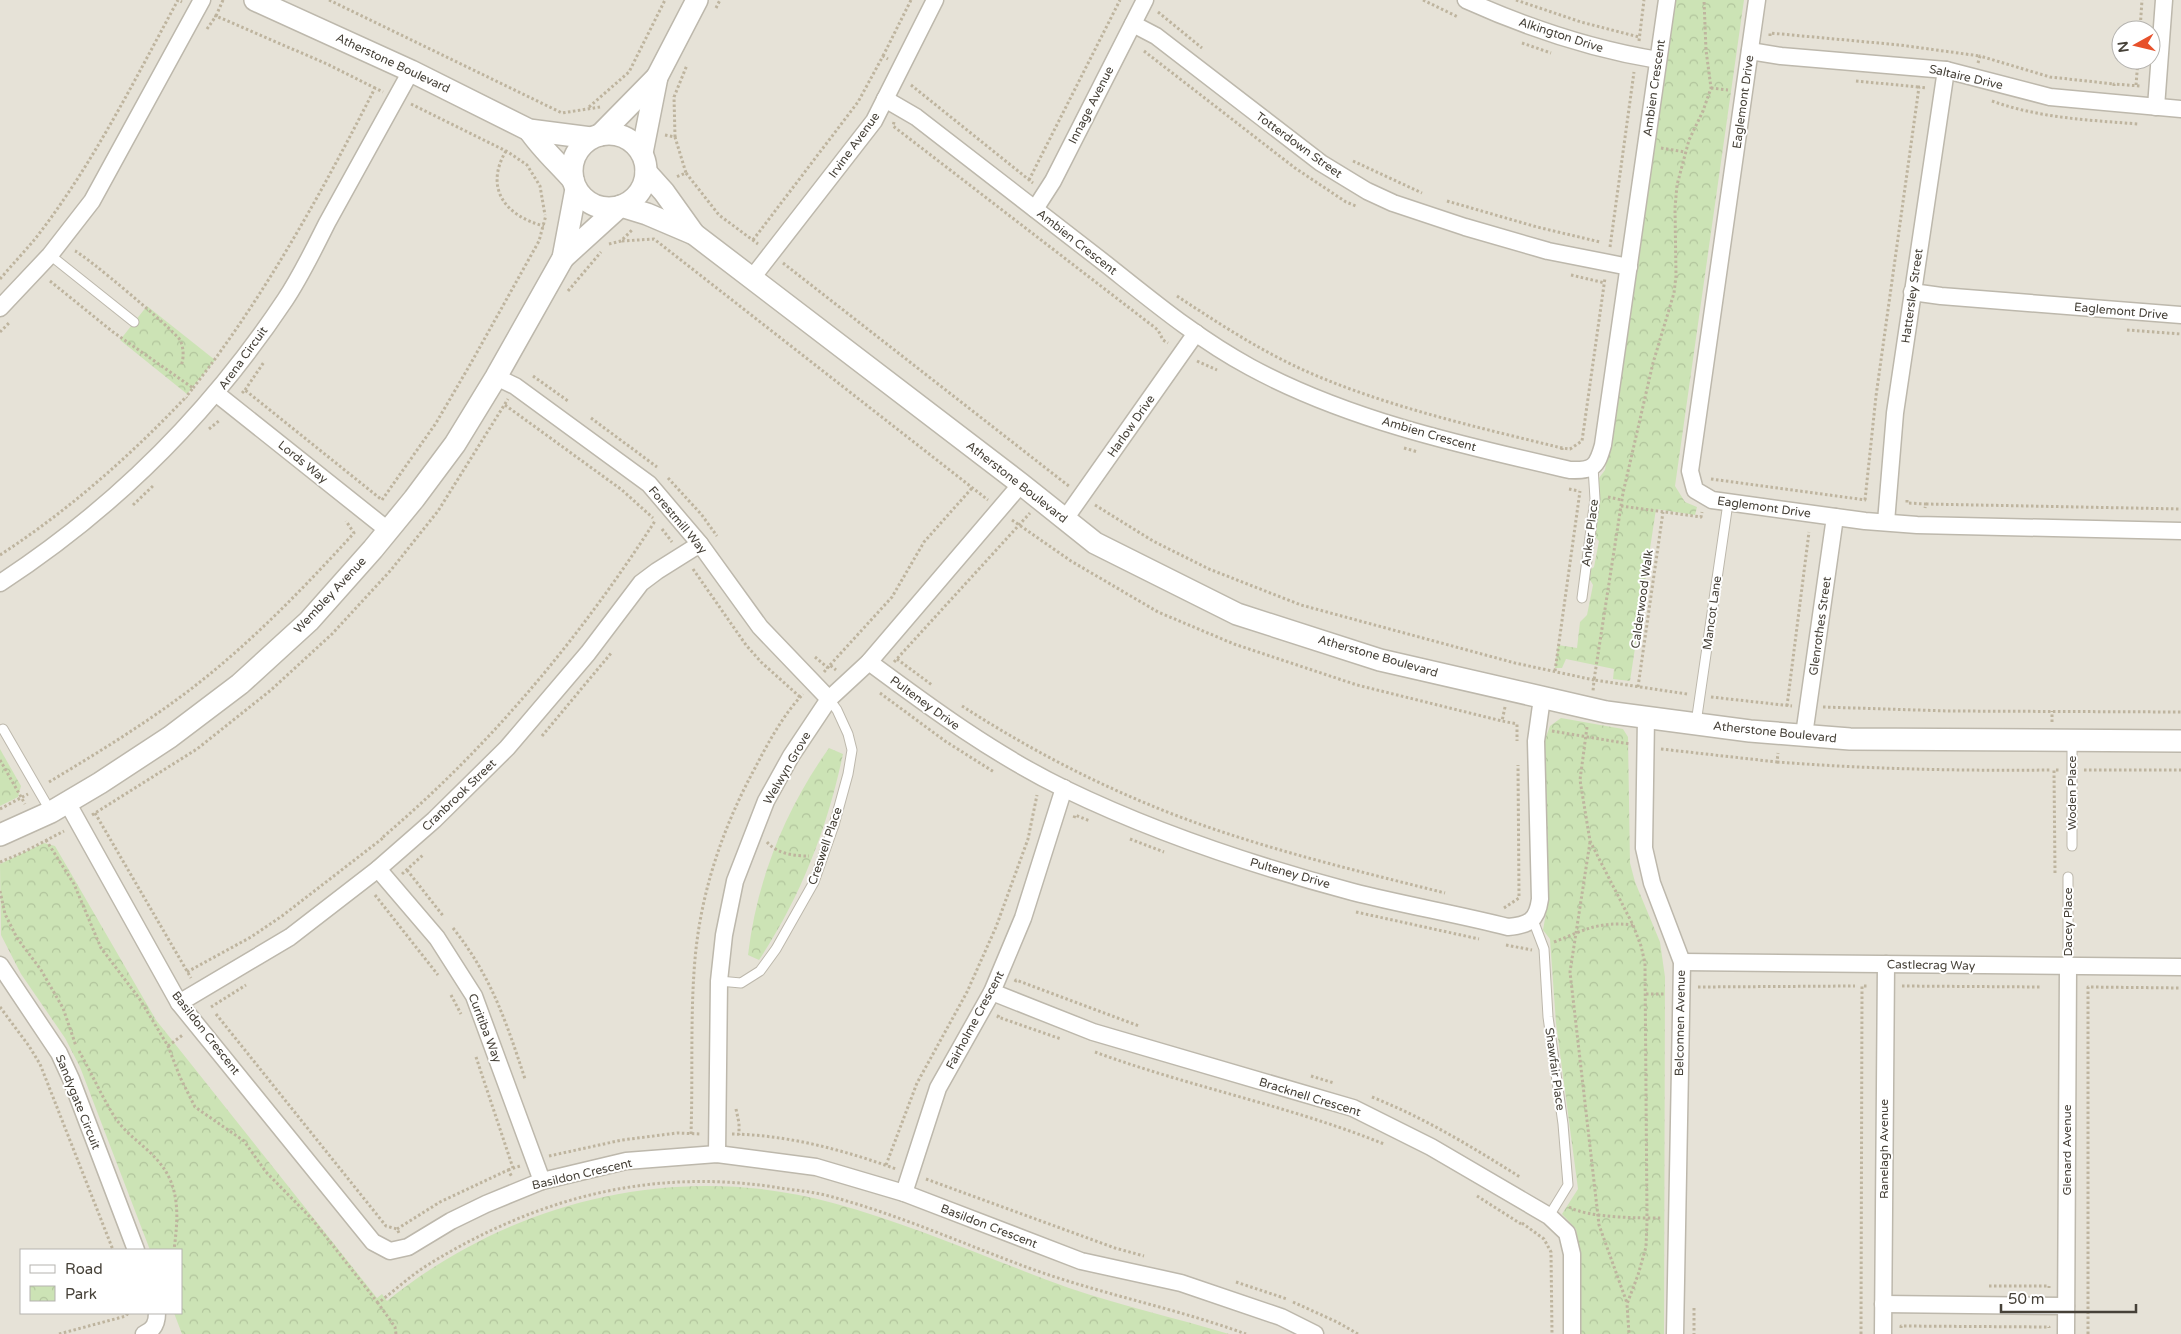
<svg xmlns="http://www.w3.org/2000/svg" width="2181" height="1334" viewBox="0 0 2181 1334" font-family="'Varela Round',sans-serif">
<defs>
<pattern id="park-crowns" width="20" height="18" patternUnits="userSpaceOnUse" patternTransform="scale(1.25)"><rect width="20" height="18" fill="#cce3b5"/><path d="M2 6a3 3 0 1 1 6 0M12 15a3 3 0 1 1 6 0" fill="none" stroke="#b1c49c"/></pattern>
</defs>
<rect width="100%" height="100%" fill="#f3f0e8"/>
<path fill="#e6e2d7" fill-rule="evenodd" d="M0 0H2181V1334H0ZM2121 30H2151V60H2121ZM21 1250H181V1313H21Z"/>
<g fill="url(#park-crowns)">
<path d="M1672 0H1744L1675 486 1685 502 1697 507 1695 515 1656 509 1630 681 1613 679 1614 669 1566 659 1562 668H1555L1558 645 1577 648 1580 622 1587 615 1593 585 1589 578 1590 570 1594 567 1599 541 1595 537 1600 502 1599 478 1605 470Z"/>
<path d="M147 306 215 360 187 394 120 340Z"/>
<path d="M1561 718 1623 729 1628 737 1630 863 1635 882 1660 942 1665 977 1664 1334H1578V1241L1576 1229 1562 1214 1578 1189 1556 1023 1550 939 1543 930 1546 913 1544 742 1550 726Z"/>
<path d="M829 748 843 754C827 829 801 896 759 960L748 955C757 879 785 810 829 748Z"/>
<path d="M0 749 21 786 18 797 0 806Z"/>
<path d="M44 843 55 846 156 1020 377 1298 382 1294 387 1301C512 1200 677 1160 833 1203 914 1225 991 1260 1069 1288 1122 1306 1176 1318 1229 1334H182L174 1313H181V1250H150L80 1067 65 1038 21 974 1 935 0 864Z"/>
</g>
<g fill="none" stroke-linecap="round" stroke-linejoin="round">
<defs>
<g id="service">
<path d="M50 255 134 322"/>
<path d="M1582 598 1595 499 1593 467"/>
<path d="M1696 723 1728 503"/>
<path d="M3 729 51 812"/>
<path d="M2072 846V741"/>
<path d="M1533 920 1544 949 1548 1017 1563 1124 1568 1185 1549 1216"/>
<path d="M2068 967V877"/>
<path d="M719 981 741 983 760 971 776 949 814 882 834 825 848 774 852 750 848 734 837 710 829 699"/>
</g>
<g id="minor">
<path d="M1466 0C1528 28 1591 49 1658 60"/>
<path d="M1757 0 1690 471 1695 490 1712 500 1865 521 1917 525 2181 531"/>
<path d="M1133 24 1156 36 1321 163 1367 191 1393 203 1465 227 1548 251 1629 267"/>
<path d="M1750 51 1781 56 1946 70 2050 97 2181 109"/>
<path d="M885 99 916 117C978 165 1040 213 1102 261 1149 298 1196 338 1250 367 1348 420 1461 445 1570 470 1593 471 1597 467 1603 445L1667 0"/>
<path d="M2156 107 2164 0"/>
<path d="M1035 209 1053 181 1145 0"/>
<path d="M752 278 874 121 935 0"/>
<path d="M1912 292 1941 296 2181 315"/>
<path d="M0 308 50 255 92 201 202 0"/>
<path d="M496 377 515 386 649 484 700 544 760 627 829 699"/>
<path d="M217 394 389 531"/>
<path d="M1065 519 1196 333"/>
<path d="M1886 522 1895 413 1946 70"/>
<path d="M0 583C115 508 209 414 285 300 301 276 314 249 327 223 355 172 383 121 411 71"/>
<path d="M869 662C931 708 995 755 1065 789 1156 833 1255 866 1353 892 1404 905 1457 914 1508 927 1529 925 1537 921 1540 899L1536 741 1542 698"/>
<path d="M1646 717 1644 848 1652 883 1682 962 1675 1334"/>
<path d="M1804 735 1835 517"/>
<path d="M67 802 179 1003 373 1242 390 1251 408 1247 451 1221 486 1204 542 1181 626 1161 717 1154 816 1167 904 1193 1081 1261 1181 1283 1281 1317 1315 1334"/>
<path d="M378 869 437 938 474 996 542 1181"/>
<path d="M1682 962 2181 967"/>
<path d="M0 965 59 1053 71 1079 136 1250"/>
<path d="M992 992 1093 1032 1353 1108 1431 1147 1549 1216 1567 1233 1572 1254V1334"/>
<path d="M179 1003 290 937 378 869 434 820 507 748 588 653 641 583 657 571 700 544"/>
<path d="M717 1154 719 981 724 935 735 881 766 801 791 756 829 699 869 662 1021 484"/>
<path d="M904 1193 938 1088 992 992 1023 918 1064 788"/>
<path d="M1883 1304 2066 1306"/>
<path d="M144 1334C154 1330 157 1323 157 1313"/>
<path d="M1883 1334 1886 964"/>
<path d="M2066 1334 2068 967"/>
</g>
<g id="tertiary">
<path d="M255 0 411 71 529 130 591 138"/>
<path d="M529 130C542 149 558 163 573 180"/>
<circle cx="609" cy="171" r="37"/>
<path d="M600 135 657 77"/>
<path d="M642 153 657 77 697 0"/>
<path d="M646 172 664 192 694 234"/>
<path d="M621 206 647 214 694 234 1021 484 1095 543 1237 614 1380 660 1606 712 1750 731 1850 739 2181 741"/>
<path d="M563 258 618 208"/>
<path d="M0 835 51 812 100 783 170 737 240 684 309 621 373 549 414 499 455 444 496 377 563 258 576 189"/>
</g>
</defs>
<use href="#service" stroke="#bdb8ac" stroke-width="11"/>
<use href="#minor" stroke="#bdb8ac" stroke-width="19"/>
<use href="#tertiary" stroke="#bdb8ac" stroke-width="24"/>
<g stroke="#beb49e" stroke-width="3" stroke-dasharray="2.5 2.5" stroke-linecap="butt">
<path d="M223 0 216 16 327 64 375 88"/>
<path d="M329 0 562 113 600 107"/>
<path d="M1423 0 1458 17"/>
<path d="M1516 0 1581 22 1639 37"/>
<path d="M716 8 720 0"/>
<path d="M1158 12 1202 48"/>
<path d="M207 29 216 16 213 15"/>
<path d="M2140 30 2142 0"/>
<path d="M1770 36V33L1900 45 1980 56"/>
<path d="M1639 41 1644 0"/>
<path d="M1522 43 1551 53"/>
<path d="M1144 51 1295 168 1346 202 1356 206"/>
<path d="M883 56 911 0"/>
<path d="M1978 63 1980 56 2050 77 2114 84"/>
<path d="M1856 81 1919 87"/>
<path d="M911 85 1033 183"/>
<path d="M2136 85 2138 60"/>
<path d="M2114 86V84L2140 86"/>
<path d="M1711 88 1728 90"/>
<path d="M1992 101C2039 118 2088 120 2138 124"/>
<path d="M411 104 508 152 527 165 540 186 545 215"/>
<path d="M589 107 629 72 665 0"/>
<path d="M894 122 893 126 1158 330 1163 340 1168 343"/>
<path d="M665 135 675 137 686 173 676 177"/>
<path d="M675 137 674 97 687 65"/>
<path d="M1661 148 1685 152"/>
<path d="M506 151C484 188 505 216 544 226"/>
<path d="M1353 161 1422 193"/>
<path d="M686 173 719 215 758 244"/>
<path d="M1029 180 1120 0"/>
<path d="M1447 201 1537 227 1600 242"/>
<path d="M753 240 858 102 883 56 888 59"/>
<path d="M622 241 654 239 988 500"/>
<path d="M609 244 621 241 632 230"/>
<path d="M1610 247 1634 72"/>
<path d="M75 251C85 255 173 329 180 340 184 348 184 358 181 366"/>
<path d="M783 263 1070 487"/>
<path d="M1571 275 1605 283"/>
<path d="M0 279C12 265 24 252 35 239 92 166 134 81 178 0L182 2"/>
<path d="M50 281 113 332 193 388 186 397"/>
<path d="M568 291 601 252"/>
<path d="M1177 296C1224 327 1270 357 1322 378 1397 409 1484 429 1562 448"/>
<path d="M2127 330 2181 334"/>
<path d="M0 332 9 323"/>
<path d="M1197 361 1217 370"/>
<path d="M533 376 568 401"/>
<path d="M193 388C265 296 322 192 375 88L383 92"/>
<path d="M245 390 264 362"/>
<path d="M242 393 245 390 382 500"/>
<path d="M505 405 622 490 653 518"/>
<path d="M591 418 657 467"/>
<path d="M209 429 220 420"/>
<path d="M1404 448 1418 452"/>
<path d="M1562 450V448L1570 449 1582 441 1605 278"/>
<path d="M668 478 701 514 717 536"/>
<path d="M1711 479 1866 500"/>
<path d="M1569 489 1579 491"/>
<path d="M1608 497 1622 500"/>
<path d="M382 500 436 423 471 363 539 241 546 215"/>
<path d="M1865 500 1876 396 1919 87 1927 88"/>
<path d="M1907 500V503L1926 504 1925 508"/>
<path d="M1926 504 2181 509"/>
<path d="M133 505 154 485"/>
<path d="M1095 505 1153 541 1209 569 1301 605 1515 663 1594 680 1593 691"/>
<path d="M1621 506 1701 517 1702 512"/>
<path d="M1012 520 1071 561 1158 612 1234 644 1357 685 1502 721"/>
<path d="M662 529 672 542"/>
<path d="M0 555C69 510 129 457 186 397L187 398"/>
<path d="M693 569 746 645 761 662 800 697"/>
<path d="M815 657 828 668"/>
<path d="M897 659 932 685"/>
<path d="M894 662 1030 513"/>
<path d="M830 665 892 597 924 542 972 488"/>
<path d="M1555 671 1580 491"/>
<path d="M824 672 830 665 836 670"/>
<path d="M1638 687 1663 512"/>
<path d="M880 693 945 741 994 772"/>
<path d="M1687 694 1594 680 1623 493 1653 363 1674 293 1676 276 1675 208 1677 185 1689 140 1703 111 1711 88 1706 50 1704 0"/>
<path d="M1711 697 1792 706"/>
<path d="M962 706C1015 740 1071 771 1129 796 1230 841 1338 866 1445 893"/>
<path d="M1787 706 1809 532"/>
<path d="M1505 707 1502 721 1517 724V741"/>
<path d="M1823 707 1948 711 2181 712"/>
<path d="M2052 722V711"/>
<path d="M1587 727 1580 780 1590 841 1633 925 1641 946 1645 963 1647 1221 1646 1247 1638 1275 1627 1304 1629 1334"/>
<path d="M1552 731 1630 744"/>
<path d="M542 736 612 652"/>
<path d="M1661 749 1777 762 1778 753"/>
<path d="M0 760 25 804"/>
<path d="M1777 762C1868 769 1959 771 2051 770"/>
<path d="M2084 770H2181"/>
<path d="M49 782C94 755 140 727 183 695 246 648 301 591 354 533L346 521"/>
<path d="M0 809 28 794"/>
<path d="M95 813 191 978"/>
<path d="M92 815 197 749 271 690 332 634 391 570 438 511 508 399"/>
<path d="M1074 818 1075 815 1090 821"/>
<path d="M383 837C490 746 579 639 655 521"/>
<path d="M1130 839 1164 852"/>
<path d="M46 840 74 884 101 948 139 998 168 1046 180 1077 195 1107 244 1141 266 1172 312 1219 378 1303"/>
<path d="M767 842C777 854 795 856 809 856"/>
<path d="M1590 842 1570 972 1599 1225 1627 1303"/>
<path d="M0 862 22 853 64 831"/>
<path d="M407 870 444 917"/>
<path d="M2055 873 2054 770H2060"/>
<path d="M402 874 423 855"/>
<path d="M0 891 5 914 17 938 41 970 63 1008 76 1046"/>
<path d="M375 895 438 975"/>
<path d="M1504 908 1519 898 1518 765"/>
<path d="M1356 912 1479 939"/>
<path d="M453 928C491 976 506 1021 525 1079"/>
<path d="M1554 942C1585 930 1598 921 1633 925"/>
<path d="M1506 945 1532 950"/>
<path d="M187 972 251 937 282 916 383 838"/>
<path d="M1015 982 1016 980 1139 1026"/>
<path d="M1902 986 2041 987"/>
<path d="M1698 987 1855 986"/>
<path d="M1646 994H1665"/>
<path d="M451 995 461 1014"/>
<path d="M0 1007 29 1046 40 1064 113 1250"/>
<path d="M211 1007 246 985"/>
<path d="M216 1014 386 1226 397 1229 399 1233"/>
<path d="M999 1015 998 1017 1061 1039"/>
<path d="M168 1046 184 1034"/>
<path d="M79 1051C91 1072 101 1095 114 1116 128 1137 145 1145 159 1162 181 1188 178 1219 174 1250"/>
<path d="M1095 1052C1190 1087 1290 1106 1384 1144"/>
<path d="M476 1057 513 1168"/>
<path d="M1311 1076 1334 1083"/>
<path d="M1372 1097C1425 1118 1472 1147 1520 1177"/>
<path d="M736 1109 739 1123V1135"/>
<path d="M691 1134C693 1075 690 1017 695 959 701 891 723 827 755 768 768 743 783 715 803 694"/>
<path d="M732 1134C788 1135 844 1150 896 1169"/>
<path d="M549 1156 622 1140 677 1133 701 1134"/>
<path d="M886 1165 917 1083 967 992 996 927 1028 839 1037 795"/>
<path d="M508 1170 520 1166"/>
<path d="M926 1179 1115 1248 1144 1256"/>
<path d="M1477 1196 1521 1224"/>
<path d="M1569 1207C1589 1218 1637 1218 1661 1218"/>
<path d="M1522 1223 1544 1239 1551 1252 1552 1334"/>
<path d="M397 1229 440 1202 508 1170 512 1177"/>
<path d="M1236 1282 1287 1299"/>
<path d="M1989 1286H2049V1288"/>
<path d="M1293 1302 1337 1322 1358 1334"/>
<path d="M1694 1308V1334"/>
<path d="M1901 1328V1326L2049 1327V1328"/>
<path d="M59 1334 126 1316 128 1313"/>
<path d="M396 1334 395 1327 378 1303C394 1291 409 1277 426 1266 534 1199 648 1168 774 1187 791 1190 808 1191 825 1195 895 1213 961 1243 1029 1268 1100 1294 1175 1308 1246 1334"/>
<path d="M1861 1334 1862 986H1869"/>
<path d="M2088 1334V987L2181 988"/>
</g>
<use href="#service" stroke="#fff" stroke-width="9"/>
<use href="#minor" stroke="#fff" stroke-width="16"/>
<use href="#tertiary" stroke="#fff" stroke-width="21"/>
</g>
<g text-anchor="middle" stroke-width="4" stroke-linejoin="round" paint-order="stroke">
<g font-size="12" fill="#464138" stroke="#fff">
<text transform="translate(1561 35) rotate(18)" y="4">Alkington Drive</text>
<text transform="translate(393 63) rotate(25)" y="4">Atherstone Boulevard</text>
<text transform="translate(1966 77) rotate(13)" y="4">Saltaire Drive</text>
<text transform="translate(1654 88) rotate(-82)" y="4">Ambien Crescent</text>
<text transform="translate(1743 102) rotate(-82)" y="4">Eaglemont Drive</text>
<text transform="translate(1091 105) rotate(-63)" y="4">Innage Avenue</text>
<text transform="translate(854 145) rotate(-54)" y="4">Irvine Avenue</text>
<text transform="translate(1299 145) rotate(36)" y="4">Totterdown Street</text>
<text transform="translate(1077 242) rotate(38)" y="4">Ambien Crescent</text>
<text transform="translate(1912 296) rotate(-82)" y="4">Hattersley Street</text>
<text transform="translate(2121 311) rotate(5)" y="4">Eaglemont Drive</text>
<text transform="translate(243 358) rotate(-54)" y="4">Arena Circuit</text>
<text transform="translate(1131 426) rotate(-55)" y="4">Harlow Drive</text>
<text transform="translate(1429 434) rotate(16)" y="4">Ambien Crescent</text>
<text transform="translate(303 462) rotate(39)" y="4">Lords Way</text>
<text transform="translate(1017 482) rotate(38)" y="4">Atherstone Boulevard</text>
<text transform="translate(1764 507) rotate(8)" y="4">Eaglemont Drive</text>
<text transform="translate(678 520) rotate(50)" y="4">Forestmill Way</text>
<text transform="translate(1590 533) rotate(-83)" y="4">Anker Place</text>
<text transform="translate(330 595) rotate(-47)" y="4">Wembley Avenue</text>
<text transform="translate(1642 599) rotate(-82)" y="4">Calderwood Walk</text>
<text transform="translate(1712 613) rotate(-82)" y="4">Mancot Lane</text>
<text transform="translate(1820 626) rotate(-82)" y="4">Glenrothes Street</text>
<text transform="translate(1378 656) rotate(16)" y="4">Atherstone Boulevard</text>
<text transform="translate(925 703) rotate(36)" y="4">Pulteney Drive</text>
<text transform="translate(1775 732) rotate(6)" y="4">Atherstone Boulevard</text>
<text transform="translate(787 768) rotate(-60)" y="4">Welwyn Grove</text>
<text transform="translate(2072 793) rotate(-90)" y="4">Woden Place</text>
<text transform="translate(459 795) rotate(-44)" y="4">Cranbrook Street</text>
<text transform="translate(825 846) rotate(-71)" y="4">Creswell Place</text>
<text transform="translate(1290 873) rotate(16)" y="4">Pulteney Drive</text>
<text transform="translate(2068 922) rotate(-90)" y="4">Dacey Place</text>
<text transform="translate(1931 965) rotate(1)" y="4">Castlecrag Way</text>
<text transform="translate(975 1020) rotate(-62)" y="4">Fairholme Crescent</text>
<text transform="translate(1680 1023) rotate(-89)" y="4">Belconnen Avenue</text>
<text transform="translate(485 1028) rotate(69)" y="4">Curitiba Way</text>
<text transform="translate(206 1033) rotate(52)" y="4">Basildon Crescent</text>
<text transform="translate(1555 1069) rotate(82)" y="4">Shawfair Place</text>
<text transform="translate(1310 1097) rotate(17)" y="4">Bracknell Crescent</text>
<text transform="translate(78 1102) rotate(68)" y="4">Sandygate Circuit</text>
<text transform="translate(1884 1149) rotate(-90)" y="4">Ranelagh Avenue</text>
<text transform="translate(2067 1150) rotate(-90)" y="4">Glenard Avenue</text>
<text transform="translate(582 1174) rotate(-13)" y="4">Basildon Crescent</text>
<text transform="translate(989 1226) rotate(21)" y="4">Basildon Crescent</text>
</g>
</g>
<rect x="20" y="1249" width="162" height="65" fill="#ffffff" stroke="#b5b3af"/>
<rect x="30" y="1265" width="25" height="8" fill="#ffffff" stroke="#b5b3af"/>
<text x="65" y="1274" font-size="15" fill="#464138">Road</text>
<rect x="30" y="1286" width="25" height="15" fill="url(#park-crowns)" stroke="#b5b3af"/>
<text x="65" y="1299" font-size="15" fill="#464138">Park</text>
<g transform="translate(2136 45) rotate(262)"><circle r="24" fill="#ffffff" stroke="#b5b3af"/>
<path d="M0-4L9 19L0 12L-9 19Z" fill="#e7512b"/>
<text y="-8" font-size="14" font-weight="bold" text-anchor="middle" fill="#464138">N</text>
</g>
<path d="M2001 1304v8h135v-8" fill="none" stroke="#464138" stroke-width="2.5"/>
<text x="2008" y="1304" font-size="15" fill="#464138" stroke="#ffffff" stroke-width="4" paint-order="stroke">50 m</text>
</svg>
